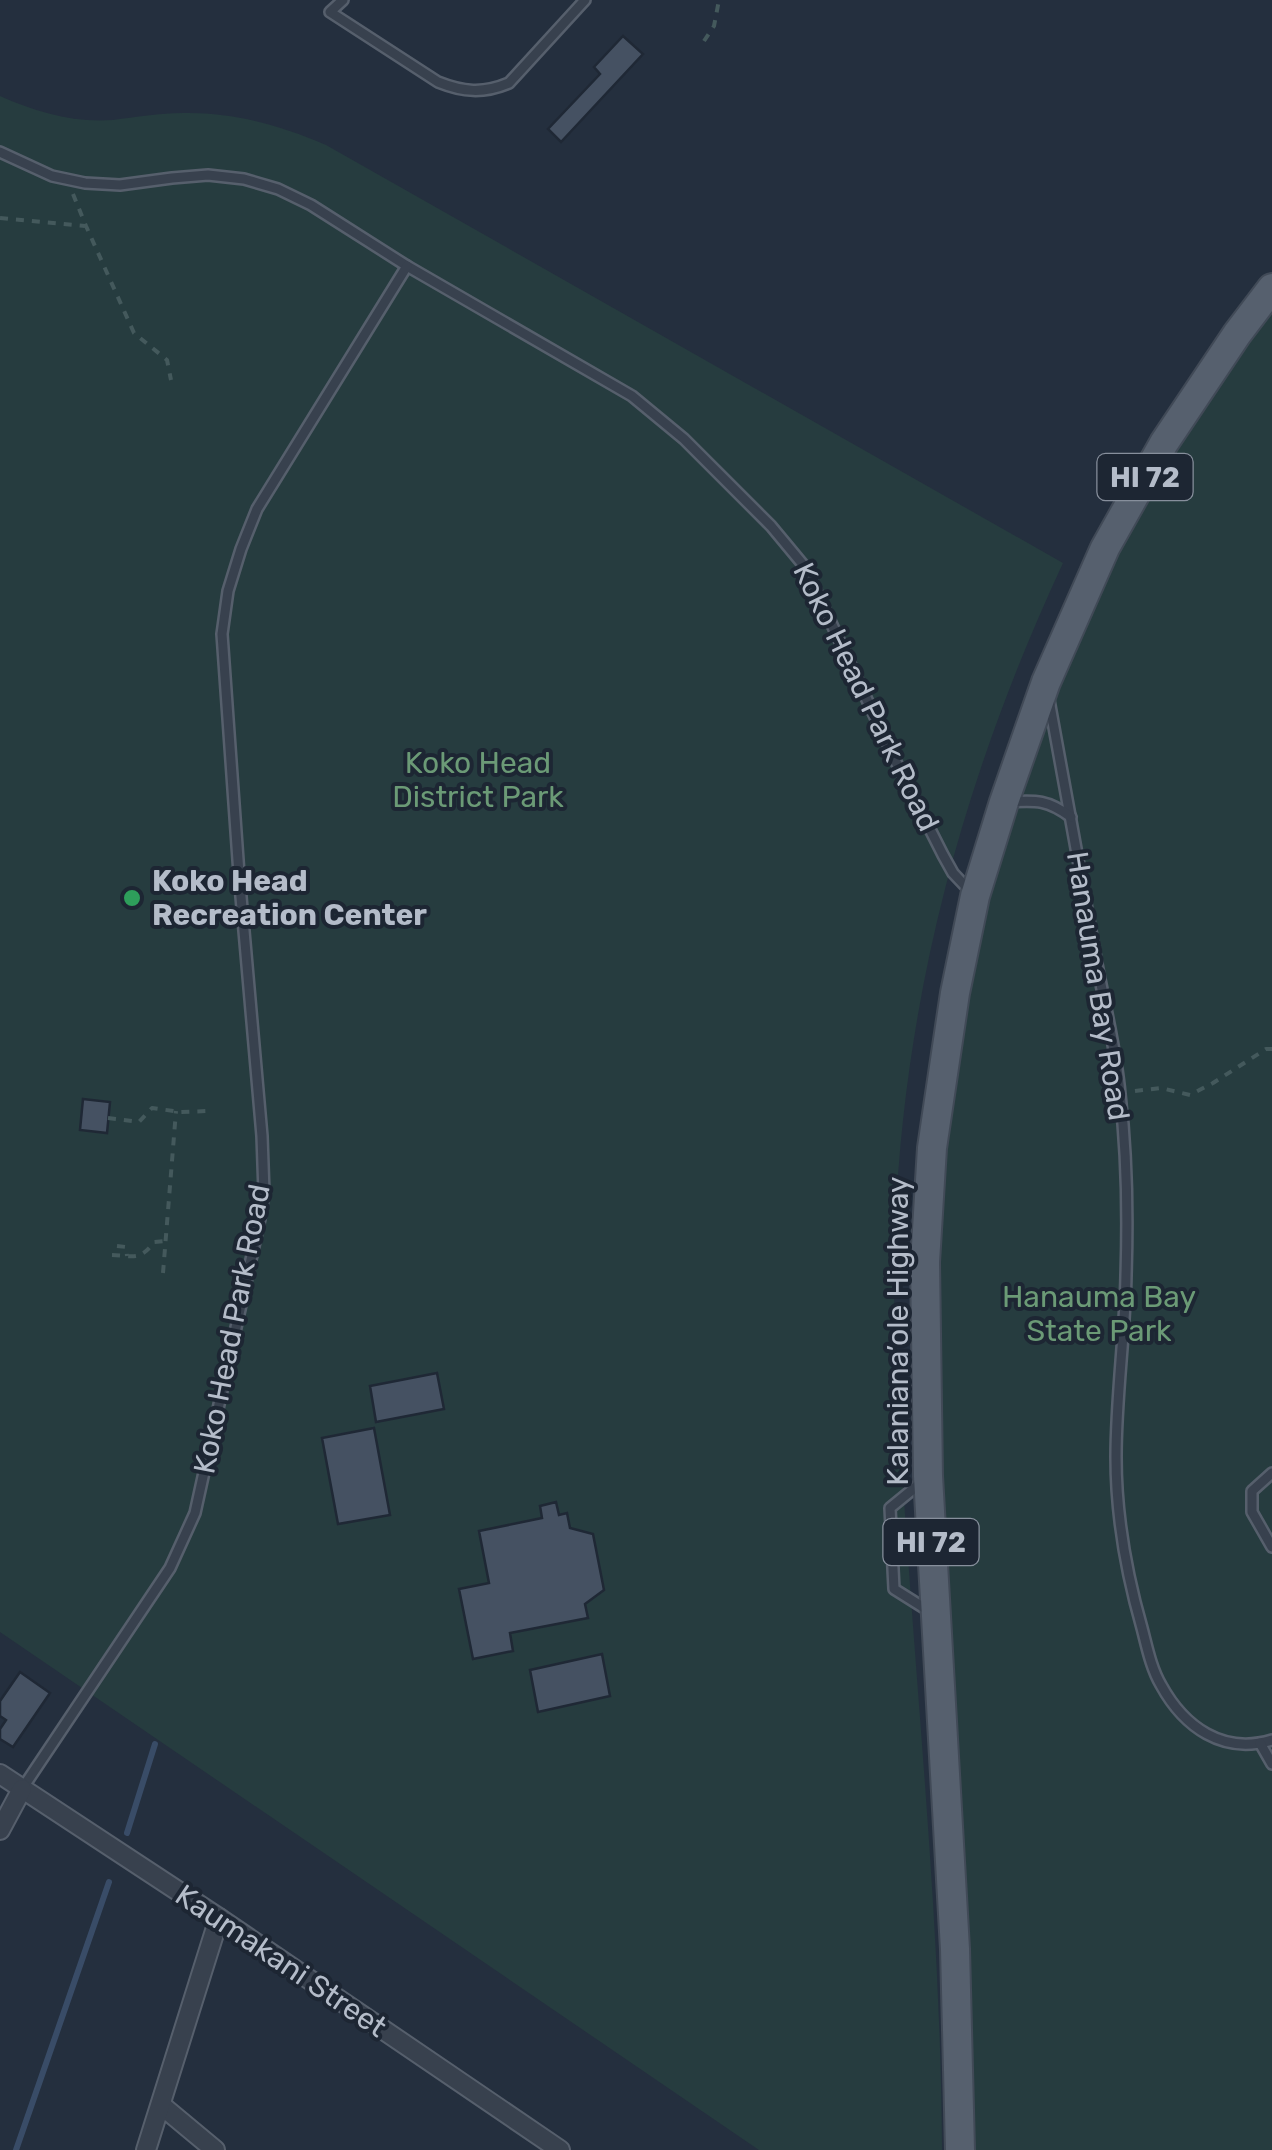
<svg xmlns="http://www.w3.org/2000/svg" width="1272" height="2150" viewBox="0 0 1272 2150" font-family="Rubik,sans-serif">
<rect width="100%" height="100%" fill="#242f3e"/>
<g fill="#263c3f">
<path d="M0 96C36 112 73 123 113 120 136 117 159 113 183 113 233 112 280 125 326 145L1063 563C964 776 905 992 895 1227 891 1332 900 1438 907 1543 921 1745 941 1947 942 2150H759L0 1632Z"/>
<path d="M1272 288V2150H960L925 1262 975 896 1105 548Z"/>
</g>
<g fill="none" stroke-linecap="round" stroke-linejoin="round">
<g stroke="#394c67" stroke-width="6">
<path d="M127 1833 155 1744"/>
<path d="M16 2150 109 1882"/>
</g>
</g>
<g fill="#455162" stroke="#1f2835" stroke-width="2.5">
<path d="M623 36 643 54 561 142 548 129 600 74 594 67Z"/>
<path d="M83 1099 110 1102 107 1133 80 1130Z"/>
<path d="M437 1373 444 1409 376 1422 370 1386Z"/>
<path d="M374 1428 390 1515 338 1524 322 1438Z"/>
<path d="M556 1502 559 1515 567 1513 570 1528 593 1534 604 1590 585 1604 588 1618 510 1633 513 1651 473 1659 459 1589 489 1583 479 1531 542 1518 540 1506Z"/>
<path d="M602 1654 610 1696 538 1712 530 1670Z"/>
<path d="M20 1672 50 1693 13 1747 0 1739V1729L6 1720 0 1716V1701Z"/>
</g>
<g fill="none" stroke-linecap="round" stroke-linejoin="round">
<defs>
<g id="lane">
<path d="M343 0 330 12 438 82C463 92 483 94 509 83L585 0"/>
<path d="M0 152 52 176 85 183 120 185 172 178 208 175 244 179 278 189 311 205 407 266 632 396 684 439 771 526 805 567 896 762 943 855 953 873 969 890"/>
<path d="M1049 700C1064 784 1079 868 1095 953 1103 999 1116 1047 1120 1094 1127 1154 1128 1215 1126 1275 1125 1336 1116 1396 1116 1457 1116 1515 1126 1572 1142 1628 1147 1647 1151 1668 1161 1685 1184 1727 1223 1755 1272 1740"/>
<path d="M1008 802C1037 800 1048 800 1071 817"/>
<path d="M1272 1473 1252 1491V1512L1272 1547"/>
<path d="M923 1481 890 1508 894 1589 929 1611"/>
<path d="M1260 1743 1272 1764"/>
<path d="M22 1789 170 1568 195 1513 260 1219 264 1193 262 1136 239 874 222 634 228 591 241 549 257 509 407 266"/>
</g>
<g id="street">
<path d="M0 1774 219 1918 560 2150"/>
<path d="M0 1830 22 1789"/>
<path d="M161 2105 215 2150"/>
<path d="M146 2150 219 1918"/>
</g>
<path id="primary" d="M960 2150 955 1949 928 1476 925 1262 932 1148 955 993 975 896 1004 802 1046 682 1105 548 1164 443 1237 334 1272 288"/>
</defs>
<use href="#lane" stroke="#565f6c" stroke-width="14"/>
<use href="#street" stroke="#565f6c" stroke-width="22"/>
<use href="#primary" stroke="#414a57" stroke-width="32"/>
<g stroke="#44595c" stroke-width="4" stroke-dasharray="8 8" stroke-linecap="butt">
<path d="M704 41 714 26 719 0"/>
<path d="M73 194 86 226 134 333 167 360 171 380"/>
<path d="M0 218 85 226"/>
<path d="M1135 1091 1161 1088 1190 1095 1213 1083 1266 1049H1272"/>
<path d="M108 1118 139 1122 152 1108 181 1112 208 1111"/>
<path d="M117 1246 126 1247 127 1256"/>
<path d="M112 1255C134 1256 140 1261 154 1242L165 1241"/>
<path d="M163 1273 176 1111"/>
</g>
<use href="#lane" stroke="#38414e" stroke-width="9"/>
<use href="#street" stroke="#38414e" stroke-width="18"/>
<use href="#primary" stroke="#56606e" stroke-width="28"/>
</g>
<circle fill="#2e9e5b" stroke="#1d2633" stroke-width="4" cx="132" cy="898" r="10"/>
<g text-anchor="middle" stroke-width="8" stroke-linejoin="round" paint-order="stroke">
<g fill="#1d2633" stroke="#878f9c" stroke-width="2.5">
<rect x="1097.5" y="454" width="95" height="46" rx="8"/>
<rect x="883.5" y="1519" width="95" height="46" rx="8"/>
</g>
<g font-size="28" font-weight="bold" fill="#b4bcc9">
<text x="1145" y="487">HI 72</text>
<text x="931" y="1552">HI 72</text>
</g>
<g font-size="30" fill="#b4bcc9" stroke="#1d2633">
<text transform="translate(866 697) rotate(64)" y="10">Koko Head Park Road</text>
<text transform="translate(1098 986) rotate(81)" y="10">Hanauma Bay Road</text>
<text transform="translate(232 1329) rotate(-79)" y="10">Koko Head Park Road</text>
<text transform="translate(898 1331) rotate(-90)" y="10">Kalaniana’ole Highway</text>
<text transform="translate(281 1961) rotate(34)" y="10">Kaumakani Street</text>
</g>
<g font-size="30" fill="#6b9a76" stroke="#1d2633">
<text x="478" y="773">Koko Head<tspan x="478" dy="34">District Park</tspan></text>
<text x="1099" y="1307">Hanauma Bay<tspan x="1099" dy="34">State Park</tspan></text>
</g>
<g font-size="30" font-weight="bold" fill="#b4bcc9" stroke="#1d2633" text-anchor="start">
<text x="152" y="891">Koko Head<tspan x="152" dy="34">Recreation Center</tspan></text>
</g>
</g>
</svg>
